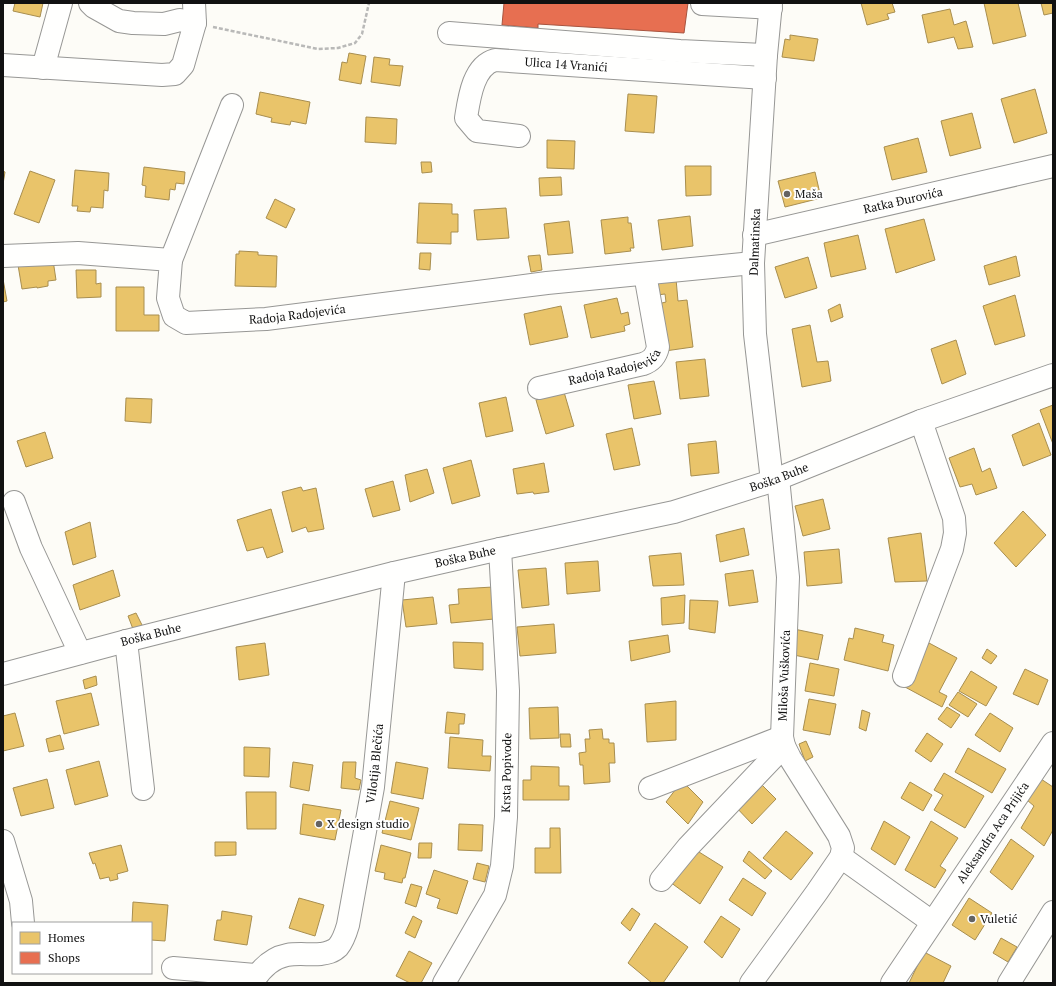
<svg xmlns="http://www.w3.org/2000/svg" width="1056" height="986" viewBox="0 0 1056 986" font-family="'PT Serif',serif">
<rect width="100%" height="100%" fill="#fdfcf7"/>
<g fill="#e9c46a" stroke="#a88e4f">
<path d="M15 3H43L40 17 13 11Z"/>
<path d="M861 3H892L895 12 887 14 889 19 867 25Z"/>
<path d="M984 3H1018L1026 36 993 44Z"/>
<path d="M1041 3H1053V13L1044 15Z"/>
<path d="M950 9 954 25 966 21 973 47 958 49 954 37 928 43 922 15Z"/>
<path d="M790 35 818 39 814 61 782 57 785 39 790 40Z"/>
<path d="M349 53 366 56 361 84 339 80 342 62 347 63Z"/>
<path d="M374 57 390 59 389 65 403 66 400 86 371 82Z"/>
<path d="M1035 89 1047 133 1014 143 1001 99Z"/>
<path d="M260 92 310 102 306 124 291 121 290 125 271 122 272 118 256 114Z"/>
<path d="M628 94 657 96 654 133 625 131Z"/>
<path d="M972 113 981 148 950 156 941 121Z"/>
<path d="M366 117 397 119 396 144 365 142Z"/>
<path d="M918 138 927 172 892 180 884 147Z"/>
<path d="M547 140 575 141 574 169 547 168Z"/>
<path d="M421 162H431L432 172 422 173Z"/>
<path d="M685 166H711V195L686 196Z"/>
<path d="M144 167 185 172 184 184 176 183 175 190 170 189 169 200 145 197 146 186 142 185Z"/>
<path d="M75 170 109 173 108 191 104 190 103 208 91 207 90 212 77 211 78 206H72Z"/>
<path d="M3 171 5 172 3 184Z"/>
<path d="M30 171 55 180 39 223 14 214Z"/>
<path d="M815 172 821 198 785 207 778 181Z"/>
<path d="M561 177 562 195 540 196 539 178Z"/>
<path d="M275 199 295 209 286 228 266 218Z"/>
<path d="M419 203 452 204V214H458V232H451V244L417 243Z"/>
<path d="M506 208 509 238 477 240 474 210Z"/>
<path d="M690 216 693 246 662 250 658 220Z"/>
<path d="M628 217V223H631L634 248H630L631 251 605 254 601 220Z"/>
<path d="M924 219 935 260 896 273 885 229Z"/>
<path d="M569 221 573 253 548 255 544 224Z"/>
<path d="M858 235 866 269 831 277 824 243Z"/>
<path d="M239 251 258 252V255L277 256 276 287 235 286 236 254H239Z"/>
<path d="M420 253H431L430 270 419 269Z"/>
<path d="M540 255 542 270 531 272 528 256Z"/>
<path d="M1016 256 1020 276 989 285 984 266Z"/>
<path d="M808 257 817 288 785 298 775 267Z"/>
<path d="M53 260 56 280 48 281V286L37 288V287L22 289 18 265Z"/>
<path d="M76 270H96V284L101 283V297L77 298Z"/>
<path d="M3 279 7 301 3 302Z"/>
<path d="M676 279 678 301 687 300 693 347 665 351 658 304 666 302 665 294 657 295 655 281Z"/>
<path d="M116 287H144V315H159V331H116Z"/>
<path d="M1015 295 1025 336 995 345 983 306Z"/>
<path d="M617 298 621 314 628 312 630 324 624 326 625 331 591 338 584 305Z"/>
<path d="M840 304 843 317 831 322 828 310Z"/>
<path d="M561 306 568 337 530 345 524 314Z"/>
<path d="M810 325 817 362 828 361 831 381 802 387 792 329Z"/>
<path d="M956 340 966 374 942 384 931 349Z"/>
<path d="M705 359 709 396 680 399 676 362Z"/>
<path d="M654 381 661 414 634 419 628 385Z"/>
<path d="M564 392 574 426 546 434 536 400Z"/>
<path d="M506 397 513 431 486 437 479 403Z"/>
<path d="M126 398 152 399 151 423 125 421Z"/>
<path d="M1053 405V444L1040 410Z"/>
<path d="M1039 423 1051 455 1023 466 1012 435Z"/>
<path d="M632 428 640 465 614 470 606 434Z"/>
<path d="M45 432 53 458 26 467 17 441Z"/>
<path d="M716 441 719 473 691 476 688 444Z"/>
<path d="M974 448 982 472 990 468 997 488 976 495 972 484 960 487 949 458Z"/>
<path d="M471 460 480 496 452 504 443 468Z"/>
<path d="M544 463 549 492 534 494 533 492 517 494 513 469Z"/>
<path d="M427 469 434 493 410 502 405 475Z"/>
<path d="M393 481 400 510 373 517 365 489Z"/>
<path d="M301 487 303 491 316 488 324 529 308 532 306 527 292 532 282 492Z"/>
<path d="M823 499 830 529 803 536 795 506Z"/>
<path d="M271 509 283 552 267 558 263 547 247 551 237 520Z"/>
<path d="M1023 511 1046 535 1016 567 994 543Z"/>
<path d="M90 522 96 557 73 565 65 532Z"/>
<path d="M744 528 749 555 720 562 716 535Z"/>
<path d="M921 533 927 581 895 582 888 538Z"/>
<path d="M839 549 842 583 807 586 804 552Z"/>
<path d="M681 553 684 585 653 586 649 556Z"/>
<path d="M598 561 600 591 567 594 565 563Z"/>
<path d="M546 568 549 605 522 608 518 570Z"/>
<path d="M113 570 120 596 80 610 73 585Z"/>
<path d="M753 570 758 602 729 606 725 574Z"/>
<path d="M493 587 494 619 451 623 449 605 459 604 458 589Z"/>
<path d="M685 595 684 623 662 625 661 598Z"/>
<path d="M433 597 437 624 406 627 402 600Z"/>
<path d="M690 600 718 601 715 633 689 629Z"/>
<path d="M136 613 143 627 133 629 128 616Z"/>
<path d="M554 624 556 653 520 656 517 627Z"/>
<path d="M855 628 884 635 882 642 894 645 888 671 844 660 849 638 853 639Z"/>
<path d="M794 629 823 635 818 660 789 654Z"/>
<path d="M668 635 670 652 631 661 629 641Z"/>
<path d="M453 642 483 643V670L454 668Z"/>
<path d="M265 643 269 675 239 680 236 647Z"/>
<path d="M929 643 957 658 939 692 947 696 942 707 905 687Z"/>
<path d="M987 649 997 656 991 664 982 658Z"/>
<path d="M810 663 839 669 834 696 805 691Z"/>
<path d="M1025 669 1048 680 1038 705 1013 694Z"/>
<path d="M971 671 997 687 986 706 959 691Z"/>
<path d="M96 676 97 685 85 689 83 680Z"/>
<path d="M958 692 977 704 968 717 949 705Z"/>
<path d="M91 693 99 725 64 734 56 701Z"/>
<path d="M809 699 836 704 830 735 803 730Z"/>
<path d="M676 701V740L647 742 645 704Z"/>
<path d="M558 707 559 738 530 739 529 708Z"/>
<path d="M947 707 960 715 951 728 938 719Z"/>
<path d="M862 710 870 713 866 731 859 728Z"/>
<path d="M447 712 465 714 464 724H459V734L445 733Z"/>
<path d="M15 713 24 746 3 751V716Z"/>
<path d="M990 713 1013 728 1000 752 975 735Z"/>
<path d="M602 729 603 739H609V743H614L615 763H609L610 782 584 784 583 765H580L579 753 586 752 585 739H590L589 730Z"/>
<path d="M927 733 943 744 931 762 915 751Z"/>
<path d="M560 734H570L571 747H561Z"/>
<path d="M60 735 64 749 49 752 46 739Z"/>
<path d="M450 737 483 740 482 756H491L490 771 448 768Z"/>
<path d="M806 741 813 757 805 761 799 744Z"/>
<path d="M244 747 270 748 269 777 244 776Z"/>
<path d="M968 748 1006 769 992 793 955 772Z"/>
<path d="M99 761 108 796 75 805 66 770Z"/>
<path d="M293 762 313 765 309 791 290 787Z"/>
<path d="M343 762H356L355 778 361 780 359 790 341 788Z"/>
<path d="M396 762 428 768 423 799 391 793Z"/>
<path d="M531 766 559 767V786H569V800H523V780H531Z"/>
<path d="M944 773 984 796 965 828 934 810 943 795 934 790Z"/>
<path d="M47 779 54 808 21 816 13 788Z"/>
<path d="M756 779 776 799 752 824 734 805Z"/>
<path d="M1041 779 1053 787V817L1052 818 1053 819V830L1044 846 1021 828 1034 806 1027 800Z"/>
<path d="M682 781 703 802 688 824 666 802Z"/>
<path d="M910 782 932 795 923 811 901 798Z"/>
<path d="M246 792H276V829H247Z"/>
<path d="M390 801 419 808 411 840 382 833Z"/>
<path d="M303 804 341 810 335 840 300 834Z"/>
<path d="M884 821 910 837 895 865 871 849Z"/>
<path d="M931 821 958 838 940 866 946 870 935 888 905 870Z"/>
<path d="M459 824 483 825 482 851 458 850Z"/>
<path d="M550 828H560L561 873H535V848H550Z"/>
<path d="M786 831 813 853 791 880 763 858Z"/>
<path d="M1011 839 1034 856 1012 890 990 872Z"/>
<path d="M215 842H236V855L215 856Z"/>
<path d="M419 843H432L431 858H418Z"/>
<path d="M121 845 128 871 117 874 118 879 110 881 109 877 100 879 95 863 93 864 89 853Z"/>
<path d="M381 845 411 853 405 878H403L402 883 384 879 385 873 375 871Z"/>
<path d="M691 847 723 867 700 904 670 882Z"/>
<path d="M749 851 772 871 765 879 743 861Z"/>
<path d="M477 863 489 866 485 882 473 879Z"/>
<path d="M434 870 468 881 457 914 437 908 440 899 426 894Z"/>
<path d="M743 878 766 893 752 916 729 900Z"/>
<path d="M411 884 422 887 416 907 405 903Z"/>
<path d="M299 898 324 905 315 936 289 928Z"/>
<path d="M969 898 992 913 975 940 952 925Z"/>
<path d="M133 902 168 905 165 941 151 940V923H132Z"/>
<path d="M632 908 640 914 630 931 621 923Z"/>
<path d="M222 911 252 916 247 945 214 940 217 920H221Z"/>
<path d="M413 916 422 921 415 938 405 933Z"/>
<path d="M721 916 740 929 722 958 704 942Z"/>
<path d="M655 923 688 947 663 983H652L628 963Z"/>
<path d="M1001 938 1017 947 1008 962 993 953Z"/>
<path d="M409 951 432 963 421 983H410L396 976Z"/>
<path d="M924 952 951 966 943 983H909Z"/>
</g>
<path fill="#e76f51" stroke="#a7533e" d="M504 3H688L684 33 538 24V28L502 25Z"/>
<g fill="none" stroke-linecap="round" stroke-linejoin="round">
<defs>
<g id="minor">
<path d="M90 3 94 7 119 21 133 23 164 24 180 20 195 23"/>
<path d="M771 3 766 55 753 263 755 334 772 481"/>
<path d="M702 4 771 8"/>
<path d="M449 33 680 51 766 55"/>
<path d="M3 65 162 75 175 74 183 65 195 23 194 3"/>
<path d="M43 68 61 3"/>
<path id="s1" d="M519 136 477 131 466 118C469 99 473 66 495 60L765 78"/>
<path id="s2" d="M754 235 1053 166"/>
<path id="s3" d="M3 256 78 253 171 260 168 298 174 316 186 323 266 319 547 283 753 263"/>
<path d="M171 260 232 105"/>
<path id="s4" d="M539 388 643 364C652 361 656 356 658 347L645 274"/>
<path d="M14 502 31 548 80 653"/>
<path d="M126 641 143 789"/>
<path id="s5" d="M3 674 126 641 394 573 500 549 674 512 772 481 921 421 1053 375"/>
<path d="M904 676 952 549 955 533 954 518 921 421"/>
<path d="M650 788 782 737"/>
<path d="M3 841 21 901 23 923"/>
<path d="M841 857 932 922"/>
<path d="M661 880 688 847 784 746"/>
<path d="M173 968 257 975"/>
<path id="s6" d="M252 983C260 970 271 958 287 955 298 953 310 955 321 954 327 953 333 952 338 947 343 941 346 932 348 925L373 787 394 573"/>
<path id="s7" d="M444 983 495 895 502 866 506 817 508 691 500 549"/>
<path id="s8" d="M751 983 817 892 841 857 843 848 839 836 790 758 784 746 782 737 788 577 778 478"/>
<path id="s9" d="M892 983 1053 743"/>
<path d="M1009 983 1053 912"/>
</g>
</defs>
<use href="#minor" stroke="#979795" stroke-width="24"/>
<path stroke="#b9b9b8" stroke-width="2.5" stroke-dasharray="4 2" stroke-linecap="butt" d="M213 27 318 49 338 48 355 43 362 34 369 3"/>
<use href="#minor" stroke="#fffffe" stroke-width="22"/>
</g>
<g fill="#646362" stroke="#fff" stroke-width="1.5">
<circle cx="787" cy="194" r="4"/>
<circle cx="319" cy="824" r="4"/>
<circle cx="972" cy="919" r="4"/>
</g>
<g text-anchor="middle" stroke-width="4" stroke-linejoin="round" paint-order="stroke">
<g font-size="12" fill="#111" stroke="#fff">
<text dy="4" stroke="none"><textPath href="#s1" startOffset="199">Ulica 14 Vranići</textPath></text>
<text dy="4" stroke="none"><textPath href="#s2" startOffset="153">Ratka Đurovića</textPath></text>
<text transform="translate(755 242) rotate(-88)" y="4">Dalmatinska</text>
<text dy="4" stroke="none"><textPath href="#s3" startOffset="351">Radoja Radojevića</textPath></text>
<text dy="4" stroke="none"><textPath href="#s4" startOffset="79">Radoja Radojevića</textPath></text>
<text dy="4" stroke="none"><textPath href="#s5" startOffset="801">Boška Buhe</textPath></text>
<text dy="4" stroke="none"><textPath href="#s5" startOffset="477">Boška Buhe</textPath></text>
<text dy="4" stroke="none"><textPath href="#s5" startOffset="153">Boška Buhe</textPath></text>
<text dy="4" stroke="none"><textPath href="#s8" startOffset="353">Miloša Vuškovića</textPath></text>
<text dy="4" stroke="none"><textPath href="#s6" startOffset="287">Vilotija Blečića</textPath></text>
<text dy="4" stroke="none"><textPath href="#s7" startOffset="225">Krsta Popivode</textPath></text>
<text dy="4" stroke="none"><textPath href="#s9" startOffset="181">Aleksandra Aca Prijića</textPath></text>
</g>
<g font-size="12" fill="#111" stroke="#fff" text-anchor="start">
<text x="795" y="198">Maša</text>
<text x="327" y="828">X design studio</text>
<text x="980" y="923">Vuletić</text>
</g>
</g>
<rect width="1056" height="986" fill="none" stroke="#111111" stroke-width="8"/>
<rect x="12" y="922" width="140" height="52" fill="#ffffff" stroke="#a0a0a0"/>
<rect x="20" y="932" width="20" height="12" fill="#e9c46a" stroke="#a0a0a0"/>
<text x="48" y="942" font-size="12" fill="#111111">Homes</text>
<rect x="20" y="952" width="20" height="12" fill="#e76f51" stroke="#a0a0a0"/>
<text x="48" y="962" font-size="12" fill="#111111">Shops</text>
</svg>
